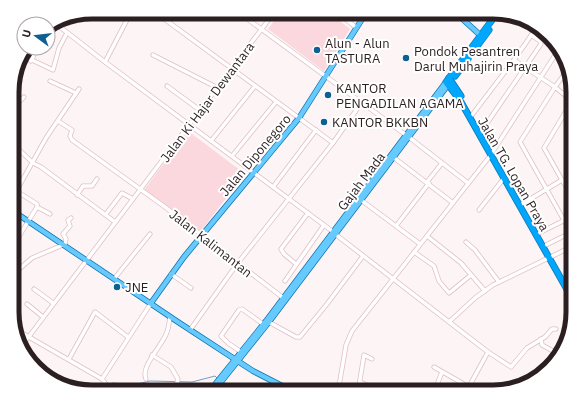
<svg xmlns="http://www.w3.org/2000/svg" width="585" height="404" viewBox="0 0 585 404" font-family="'IBM Plex Sans',sans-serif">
<rect width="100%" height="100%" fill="#fcf4f5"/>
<g fill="#fbd8de">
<path d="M279 14H331L350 29 324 71 268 29Z"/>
<path d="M188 131 245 174 200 232 144 190Z"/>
</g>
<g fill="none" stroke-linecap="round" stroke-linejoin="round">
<g stroke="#6ea0c7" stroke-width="1">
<path d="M60 382 64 383"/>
<path d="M222 382 239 392"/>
<path d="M108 385 113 383 133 385 150 381 192 382 215 376 218 379"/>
<path d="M98 392 105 387"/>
</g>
<defs>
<g id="minor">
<path d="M339 14 357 28"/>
<path d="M159 15 333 143 362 102"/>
<path d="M242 15 406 135 468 183"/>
<path d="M55 23 105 62 332 231"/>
<path d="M546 40 557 47"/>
<path d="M22 54 31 61 34 55"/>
<path d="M153 55 218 88"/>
<path d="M32 60 53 70 59 48 67 33"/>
<path d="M514 60 555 87 568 69"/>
<path d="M105 62 129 16"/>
<path d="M50 81 76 93"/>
<path d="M167 86 201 111"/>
<path d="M13 108 24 97"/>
<path d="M472 115 514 60 537 27"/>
<path d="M58 121 72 130 70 136 72 140 165 207 282 297"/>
<path d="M481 132 541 44 540 41 531 35"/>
<path d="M211 141 255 86"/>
<path d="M13 144 33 163 41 167 115 222"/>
<path d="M232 156 276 102"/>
<path d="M393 157 453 203"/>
<path d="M427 182 442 163"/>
<path d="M273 187 316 130"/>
<path d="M13 189 37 204V207"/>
<path d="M569 191 573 198"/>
<path d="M77 195 83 186H92L97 179"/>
<path d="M13 197 46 138 79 89"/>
<path d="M361 200 420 244"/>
<path d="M522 204 562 180 569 191 573 189"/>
<path d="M479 210 504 178"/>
<path d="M106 214 122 193 133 199"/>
<path d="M396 226 429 183"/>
<path d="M13 228 21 233"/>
<path d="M539 233 573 216"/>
<path d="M335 234 488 352 466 392"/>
<path d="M427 236 461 263 485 291"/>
<path d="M466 242 475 250 499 282"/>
<path d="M546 245 566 235 570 231 520 142 555 87 572 101 544 148 562 180"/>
<path d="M13 246 37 207 50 214"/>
<path d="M414 252 434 266 439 281 449 293 471 275"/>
<path d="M296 264 284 254 281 249 308 213"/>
<path d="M17 271 32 258 65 244 66 239 63 234 70 226 68 220 71 218"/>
<path d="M171 274 191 288"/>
<path d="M13 276 17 271 13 264"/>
<path d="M114 279 150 234"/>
<path d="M285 281 324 225"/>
<path d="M34 289 53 303"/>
<path d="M27 304 43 317"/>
<path d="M267 321 296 337H300L327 304 363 256"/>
<path d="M449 322 475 298 493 285 573 246"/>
<path d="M15 329 102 379"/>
<path d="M190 330 237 264 333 143"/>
<path d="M541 339 542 345 553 351"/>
<path d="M21 347 273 14"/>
<path d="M241 352 228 343 221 336 239 310 242 309 263 324"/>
<path d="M488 352 511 367 527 348 545 337 552 329H556"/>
<path d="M152 355 171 367 178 379 175 392"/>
<path d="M69 359 95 312 128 337"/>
<path d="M434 367 469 387"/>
<path d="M146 379C140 366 163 345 167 332 169 327 169 322 170 317"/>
<path d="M360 382 374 388V392"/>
<path d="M112 392 102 379 151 303"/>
<path d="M338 392 346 345 352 331 490 156 559 49"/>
<path d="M358 392 364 355 372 359"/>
<path d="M434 392 442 372"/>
</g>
<g id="major">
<path d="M456 13 480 35"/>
<path d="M13 211 178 322 253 371 294 392"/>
<path d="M151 303 184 257 299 118 366 13"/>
<path d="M209 392 266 321 446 82"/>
<path d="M213 392 269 322 448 85"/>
</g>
<g id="highway">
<path d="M498 12 446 82 461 102 573 300"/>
<path d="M475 49 489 30"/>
<path d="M455 76 468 59"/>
<path d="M449 78 461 96"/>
</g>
</defs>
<use href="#minor" stroke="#e2bec4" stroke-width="5"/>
<use href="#major" stroke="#0f77b0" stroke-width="6"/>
<use href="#highway" stroke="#0f77b0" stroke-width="7"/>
<use href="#minor" stroke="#fff" stroke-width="3.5"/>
<use href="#major" stroke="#66cafe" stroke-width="4.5"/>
<use href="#highway" stroke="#00a7fd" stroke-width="5.5"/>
</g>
<g fill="#0e6092" stroke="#fff" stroke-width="1.5">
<circle cx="317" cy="50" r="4"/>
<circle cx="406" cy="58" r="4"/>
<circle cx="328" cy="95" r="4"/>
<circle cx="324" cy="122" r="4"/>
<circle cx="117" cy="287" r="4"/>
</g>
<g text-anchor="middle" stroke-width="4" stroke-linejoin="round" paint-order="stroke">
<g font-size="13" fill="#2c1f22" stroke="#fff" text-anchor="start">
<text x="325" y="48">Alun - Alun<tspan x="325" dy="15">TASTURA</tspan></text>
<text x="414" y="56">Pondok Pesantren<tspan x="414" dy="15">Darul Muhajirin Praya</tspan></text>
<text x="336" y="93">KANTOR<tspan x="336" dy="15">PENGADILAN AGAMA</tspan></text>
<text x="332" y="127">KANTOR BKKBN</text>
<text x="125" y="292">JNE</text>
</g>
<g font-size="13" fill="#2c1f22" stroke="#fff">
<text transform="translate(207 102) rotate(-53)" y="5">Jalan Ki Hajar Dewantara</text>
<text transform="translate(255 155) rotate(-50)" y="5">Jalan Diponegoro</text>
<text transform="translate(514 174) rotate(60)" y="5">Jalan TG. Lopan Praya</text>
<text transform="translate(361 181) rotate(-53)" y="5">Gajah Mada</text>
<text transform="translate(211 243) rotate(38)" y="5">Jalan Kalimantan</text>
</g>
</g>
<path d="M0 0H585V404H0ZM92 19H493A73 73 0 0 1 566 92V312A73 73 0 0 1 493 385H92A73 73 0 0 1 19 312V92A73 73 0 0 1 92 19Z" fill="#fff" fill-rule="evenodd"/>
<path fill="none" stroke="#2c1f22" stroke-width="5" d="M92 19H493A73 73 0 0 1 566 92V312A73 73 0 0 1 493 385H92A73 73 0 0 1 19 312V92A73 73 0 0 1 92 19Z"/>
<g transform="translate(36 36) rotate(285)"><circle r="19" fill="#ffffff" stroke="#aba5a7"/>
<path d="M0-3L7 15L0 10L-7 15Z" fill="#0e6092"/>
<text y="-6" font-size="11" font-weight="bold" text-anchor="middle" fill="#2c1f22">U</text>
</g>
</svg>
